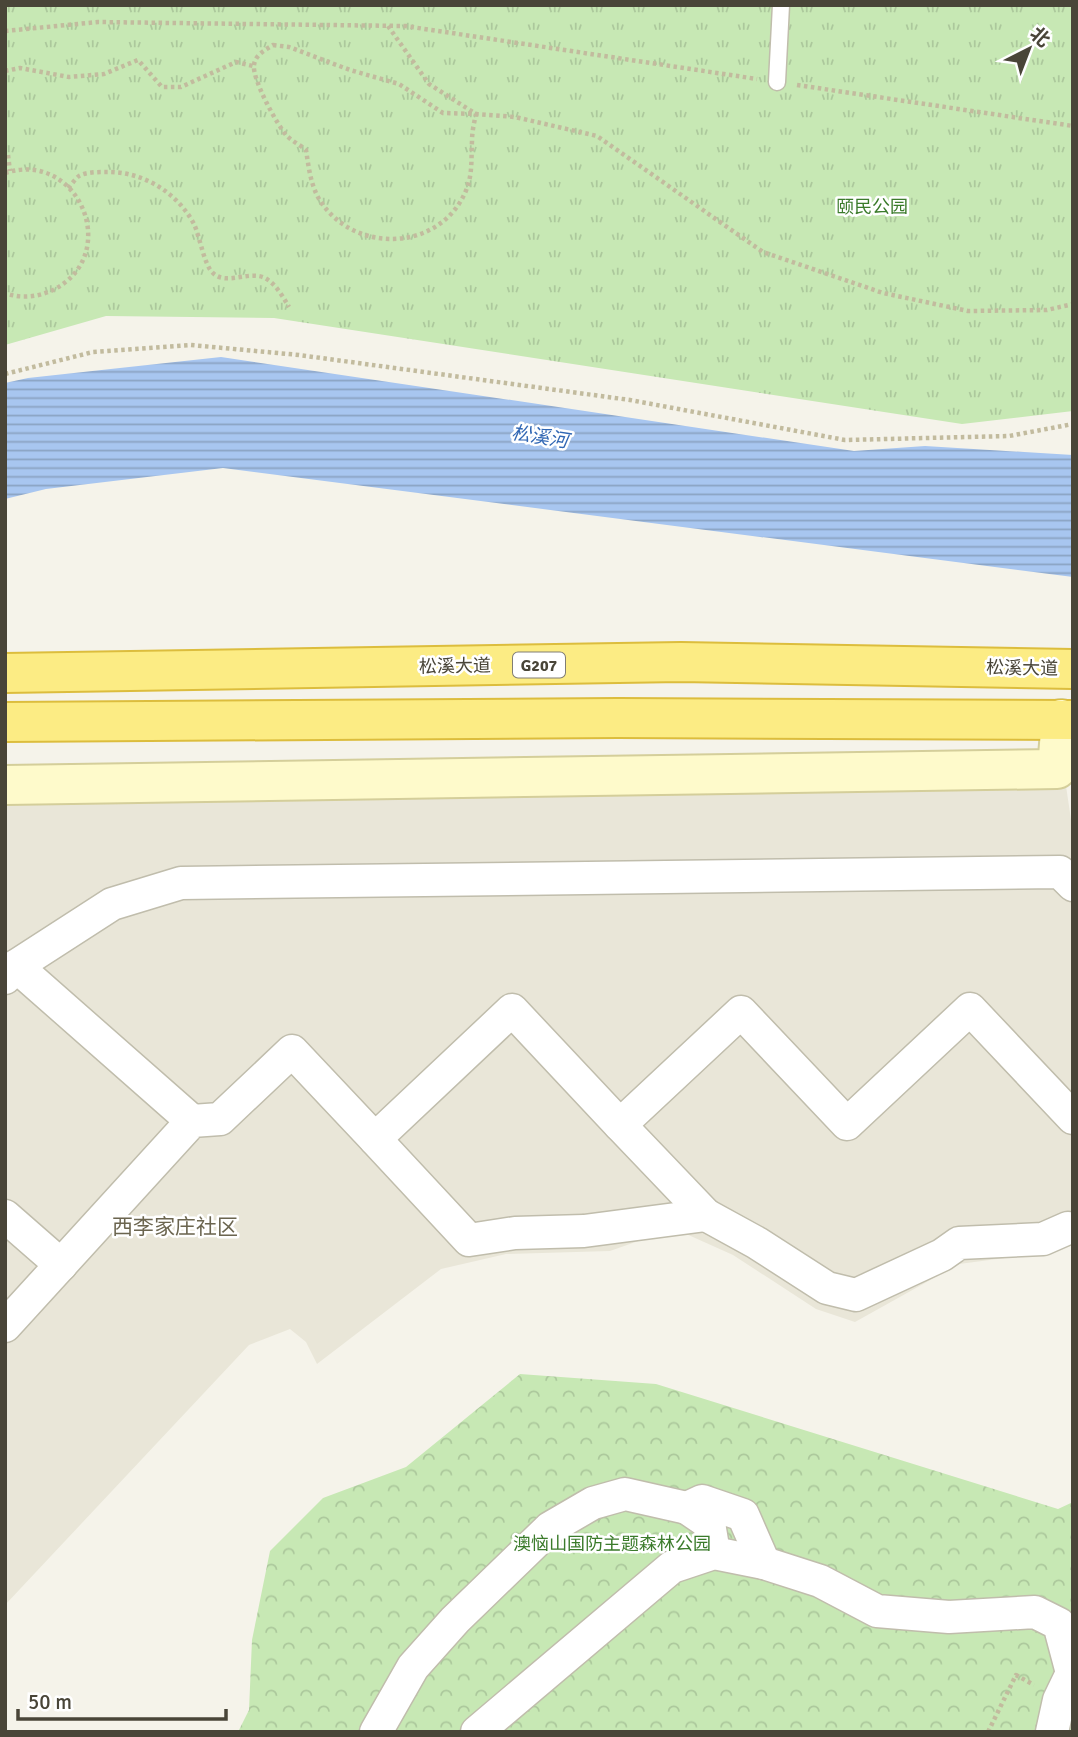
<svg xmlns="http://www.w3.org/2000/svg" width="1078" height="1737" viewBox="0 0 1078 1737" font-family="Signika,'Noto Sans SC',sans-serif">
<defs>
<pattern id="grass-tufts" width="24" height="20" patternUnits="userSpaceOnUse" patternTransform="scale(1.75)"><rect width="24" height="20" fill="#c7e8b4"/><path d="M3 7l-1-3M5 7V3M7 7l1-3M15 17l-1-3M17 17v-4M19 17l1-3" fill="none" stroke="#acc89c"/></pattern>
<pattern id="forest-crowns" width="20" height="18" patternUnits="userSpaceOnUse" patternTransform="scale(1.75)"><rect width="20" height="18" fill="#c7e8b4"/><path d="M2 6a3 3 0 1 1 6 0M12 15a3 3 0 1 1 6 0" fill="none" stroke="#acc89c"/></pattern>
<pattern id="water-rules" width="6" height="5" patternUnits="userSpaceOnUse" patternTransform="scale(1.75)"><rect width="6" height="5" fill="#a8c6f0"/><path d="M0 2.5h6" fill="none" stroke="#8ba3c3"/></pattern>
</defs>
<rect width="100%" height="100%" fill="#f5f3ea"/>
<path fill="#e9e6d8" d="M1066 786 1073 833V1236L1043 1253 959 1264 855 1322 816 1309 733 1255 684 1233H661L610 1251 506 1254 441 1269 317 1364 306 1342 290 1329 249 1345 5 1605V796Z"/>
<path fill="url(#grass-tufts)" d="M5 5H1073V411L962 424 274 318 106 316 5 345Z"/>
<path fill="url(#forest-crowns)" d="M520 1374 656 1384 1058 1509 1073 1502V1732H238L249 1710 252 1640 270 1551 323 1498 406 1467Z"/>
<path fill="url(#water-rules)" d="M221 357 854 451 925 446 1073 455V577L223 468 46 489 5 499V383L28 378Z"/>
<g fill="none" stroke-linecap="round" stroke-linejoin="round">
<defs>
<path id="service" d="M777 82 781 5"/>
<g id="minor">
<path d="M16 966 192 1121"/>
<path d="M5 978 16 966 112 904 181 883 1060 872 1073 885"/>
<path d="M620 1125 706 1215 757 1243 827 1288 856 1295 942 1255 959 1243 1043 1239 1068 1228"/>
<path d="M375 1139 469 1240 515 1233 584 1231 706 1215"/>
<path d="M5 1216 61 1265"/>
<path d="M5 1326 192 1121 220 1119 292 1051 375 1139 512 1010 620 1125 741 1012 847 1124 970 1009 1073 1118"/>
<path d="M714 1553 709 1523 687 1508 702 1501 743 1515 764 1563"/>
<path d="M376 1732 413 1667 455 1620 550 1528 593 1503 625 1494 687 1508"/>
<path d="M477 1732 672 1567 714 1553 764 1563 820 1581 877 1611 949 1617 1035 1612 1059 1624 1072 1673"/>
<path d="M1052 1732 1059 1700 1073 1671"/>
</g>
<path id="secondary" d="M5 785 1057 769 1061 719"/>
<g id="trunk">
<path d="M5 673 681 662 1073 669"/>
<path d="M5 722 618 718 1073 720"/>
</g>
</defs>
<use href="#service" stroke="#c0bdac" stroke-width="19"/>
<use href="#minor" stroke="#c0bdac" stroke-width="35"/>
<use href="#secondary" stroke="#d4ce9a" stroke-width="42"/>
<use href="#trunk" stroke="#dcbd3d" stroke-width="42"/>
<g stroke="#c2bb9e" stroke-width="4.5" stroke-dasharray="3.5 3.5" stroke-linecap="butt">
<path d="M388 26 429 84 476 114 515 117 597 136 763 252 883 293 968 311 1047 310 1073 304"/>
<path d="M5 31 98 22 405 26 757 79"/>
<path d="M273 45 289 47 350 70 399 84 443 113 476 114C474 123 472 132 472 141 471 160 473 175 465 193 439 250 359 254 323 205 311 189 309 169 306 150 300 145 292 141 287 136 277 125 252 79 254 65 255 55 265 50 273 45Z"/>
<path d="M5 71 20 68 69 77 104 74 138 60 162 87H181L236 62 253 66"/>
<path d="M797 85 1073 126"/>
<path d="M8 155 10 171"/>
<path d="M5 173C79 149 123 255 53 290 38 297 21 299 5 293"/>
<path d="M68 188C72 184 75 179 79 176 86 172 98 172 106 172 142 171 177 192 194 224 200 237 204 265 213 273 226 286 249 270 265 278 276 284 283 297 289 307"/>
<path d="M5 374 93 352 191 345 299 355 630 400 845 440 1009 436 1073 424"/>
<path d="M988 1732 1016 1675 1034 1685"/>
</g>
<use href="#service" stroke="#fff" stroke-width="16"/>
<use href="#minor" stroke="#fff" stroke-width="32"/>
<use href="#secondary" stroke="#fefacb" stroke-width="38"/>
<use href="#trunk" stroke="#fcec84" stroke-width="38"/>
</g>
<g text-anchor="middle" stroke-width="5" stroke-linejoin="round" paint-order="stroke">
<rect fill="#fff" stroke="#807d74" stroke-width="2" x="513" y="652.5" width="52" height="25" rx="5"/>
<g font-size="16" font-weight="bold" fill="#494538">
<text x="539" y="671">G207</text>
</g>
<g font-size="18" fill="#3b7b2b" stroke="#fff">
<text x="872" y="213">颐民公园</text>
<text x="612" y="1550">澳恼山国防主题森林公园</text>
</g>
<g font-size="18" fill="#494538" stroke="#fff">
<text transform="translate(455 666) rotate(-1)" y="6">松溪大道</text>
<text transform="translate(1022 668) rotate(1)" y="6">松溪大道</text>
</g>
<g font-size="19" font-style="italic" fill="#3167b4" stroke="#fff">
<text transform="translate(540 436) rotate(9)" y="7">松溪河</text>
</g>
<g font-size="21" fill="#6b654f" stroke="#fff">
<text x="175" y="1234">西李家庄社区</text>
</g>
</g>
<rect width="1078" height="1737" fill="none" stroke="#494538" stroke-width="14"/>
<g transform="translate(1029 49) rotate(42)" stroke="#ffffff" stroke-width="5" paint-order="stroke">
<path d="M0-5L12 26L0 18L-12 26Z" fill="#494538"/>
<text y="-10" font-size="19" font-weight="bold" text-anchor="middle" fill="#494538">北</text>
</g>
<path d="M18 1709v10h208v-10" fill="none" stroke="#494538" stroke-width="3.5"/>
<text x="28" y="1709" font-size="21" fill="#494538" stroke="#ffffff" stroke-width="5" paint-order="stroke">50 m</text>
</svg>
